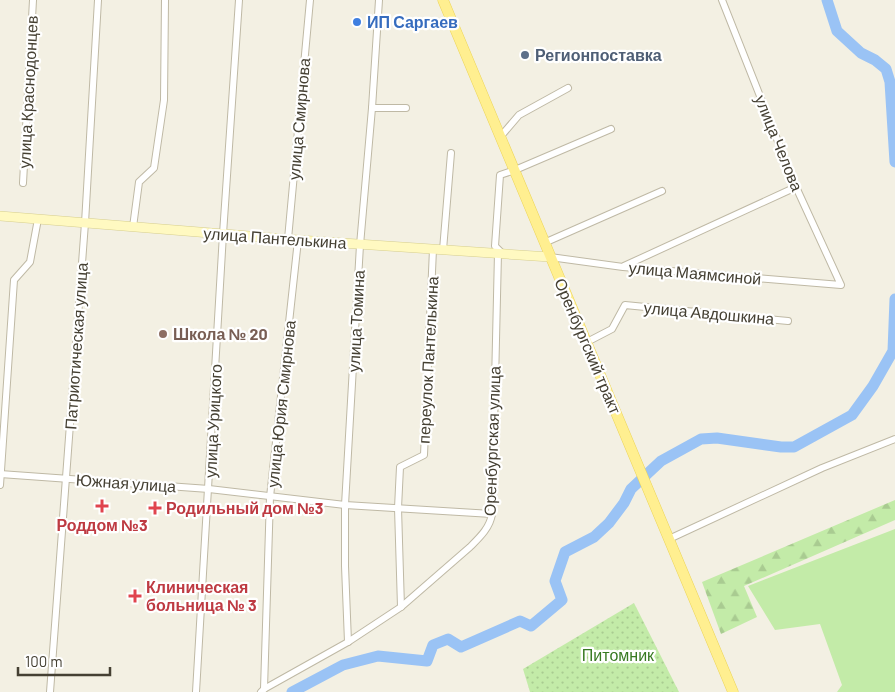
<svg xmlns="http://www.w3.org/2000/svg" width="895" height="692" viewBox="0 0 895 692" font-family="Barlow,sans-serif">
<defs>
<pattern id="forest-firs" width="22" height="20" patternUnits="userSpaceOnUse" patternTransform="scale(1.25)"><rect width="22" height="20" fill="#c3eba8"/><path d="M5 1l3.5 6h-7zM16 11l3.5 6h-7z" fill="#a9cb91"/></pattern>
<pattern id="garden-dots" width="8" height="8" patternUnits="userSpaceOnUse" patternTransform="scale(1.25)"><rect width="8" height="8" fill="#c3eba8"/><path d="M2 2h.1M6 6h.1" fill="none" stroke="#a9cb91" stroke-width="1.8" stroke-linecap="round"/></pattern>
</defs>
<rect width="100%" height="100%" fill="#f3f0e3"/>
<path fill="#c3eba8" d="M895 529V692H837L842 685 820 624 775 630 748 586Z"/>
<path fill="url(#forest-firs)" d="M895 500V520L744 586 757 617 721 634 702 582Z"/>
<path fill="url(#garden-dots)" d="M634 603 679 692H530L523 669Z"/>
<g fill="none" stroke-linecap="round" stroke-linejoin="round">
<g stroke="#9ac3f5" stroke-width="11">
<path d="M827 0 837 31 861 53 875 60 886 69 890 82 895 162"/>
<path d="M292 692 343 665 378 656 427 661 433 645 448 639 461 647 520 621 531 626 562 600 555 581 565 552 594 537 609 523 624 503 631 489 661 461 701 439 717 438 781 447H794L852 415 873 386 893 351 895 299"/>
</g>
<defs>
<g id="street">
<path d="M372 108H406"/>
<path d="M501 136 519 115 568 88"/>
<path d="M23 183 33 0"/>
<path d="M133 227 139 182 154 168 164 100 165 0"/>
<path d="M288 239 310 0"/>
<path d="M544 243 662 191"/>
<path d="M443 250 451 153"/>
<path d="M503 254 495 246 500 175 515 170 611 129"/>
<path d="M550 257 623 267 841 285 796 187 722 0"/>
<path d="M624 266 796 187"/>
<path d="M587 342 612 329 625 305 788 321"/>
<path d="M0 474 209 489 345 505 492 514"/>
<path d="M0 485 14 280 30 262 38 219"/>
<path d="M669 539 822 468 895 439"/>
<path d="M401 607 398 508 400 467 424 455 433 249"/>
<path d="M348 642 345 566V505L360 245 372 108 379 0"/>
<path d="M264 689 270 497 298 240"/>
<path d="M50 692 85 223 98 0"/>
<path d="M196 692 223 234 239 0"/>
<path d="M261 692 264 689 348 642 401 607 470 547C479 538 490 528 492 514L498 253"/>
</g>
<path id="secondary" d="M0 216 298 240 550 257"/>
<path id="primary" d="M443 0 733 692"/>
</defs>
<use href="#street" stroke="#bfb9a5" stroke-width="8"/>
<use href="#secondary" stroke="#d6ce8f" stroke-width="10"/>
<use href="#primary" stroke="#ecd458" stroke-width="11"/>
<use href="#street" stroke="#fff" stroke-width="6"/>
<use href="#secondary" stroke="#fff9c1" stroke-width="9"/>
<use href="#primary" stroke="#ffef90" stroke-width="10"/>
</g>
<circle fill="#3f7fe0" stroke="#fff" stroke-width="2" cx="357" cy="22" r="5"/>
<circle fill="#5c6f8a" stroke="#fff" stroke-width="2" cx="525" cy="55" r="5"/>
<circle fill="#8d6e63" stroke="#fff" stroke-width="2" cx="163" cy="334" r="5"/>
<g fill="#e0444e" stroke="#fff" stroke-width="2">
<path d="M99.5 498.5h5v5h5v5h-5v5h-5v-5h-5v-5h5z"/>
<path d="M152.5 500.5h5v5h5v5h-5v5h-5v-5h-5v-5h5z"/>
<path d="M132.5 588.5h5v5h5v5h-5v5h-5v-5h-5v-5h5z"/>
</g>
<g text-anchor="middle" stroke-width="4.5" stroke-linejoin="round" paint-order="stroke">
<g font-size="16" font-weight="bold" fill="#366cbe" stroke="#fff" text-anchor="start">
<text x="367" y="28">ИП Саргаев</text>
</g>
<g font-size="16" font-weight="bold" fill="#4e5e75" stroke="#fff" text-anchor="start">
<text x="535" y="61">Регионпоставка</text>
</g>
<g font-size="16" fill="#454033" stroke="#fff">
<text transform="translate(28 92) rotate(-87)" y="6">улица Краснодонцев</text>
<text transform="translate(299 119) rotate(-85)" y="6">улица Смирнова</text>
<text transform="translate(779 143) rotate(68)" y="6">улица Челова</text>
<text transform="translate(275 238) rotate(4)" y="6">улица Пантелькина</text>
<text transform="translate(695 273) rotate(5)" y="6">улица Маямсиной</text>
<text transform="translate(709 313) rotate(5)" y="6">улица Авдошкина</text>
<text transform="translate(356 321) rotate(-87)" y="6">улица Томина</text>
<text transform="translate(76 346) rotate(-86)" y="6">Патриотическая улица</text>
<text transform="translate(588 346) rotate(67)" y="6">Оренбургский тракт</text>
<text transform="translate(428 360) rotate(-87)" y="6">переулок Пантелькина</text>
<text transform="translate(281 404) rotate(-84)" y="6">улица Юрия Смирнова</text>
<text transform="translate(213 421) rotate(-87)" y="6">улица Урицкого</text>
<text transform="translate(492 441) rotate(-88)" y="6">Оренбургская улица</text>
<text transform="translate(126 483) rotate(4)" y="6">Южная улица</text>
</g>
<g font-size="16" font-weight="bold" fill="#785e54" stroke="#fff" text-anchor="start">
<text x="173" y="340">Школа № 20</text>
</g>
<g font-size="16" font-weight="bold" fill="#be3a42" stroke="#fff" text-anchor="start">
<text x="166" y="514">Родильный дом №3</text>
<text x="102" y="531" text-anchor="middle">Роддом №3</text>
<text x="146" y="593">Клиническая<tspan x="146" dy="18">больница № 3</tspan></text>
</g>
<g font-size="16" fill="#387a22" stroke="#fff">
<text x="618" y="661">Питомник</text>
</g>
</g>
<path d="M18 667v8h92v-8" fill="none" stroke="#454033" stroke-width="2.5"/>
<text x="25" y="667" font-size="15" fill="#454033" stroke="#ffffff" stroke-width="4" paint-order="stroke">100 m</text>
</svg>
